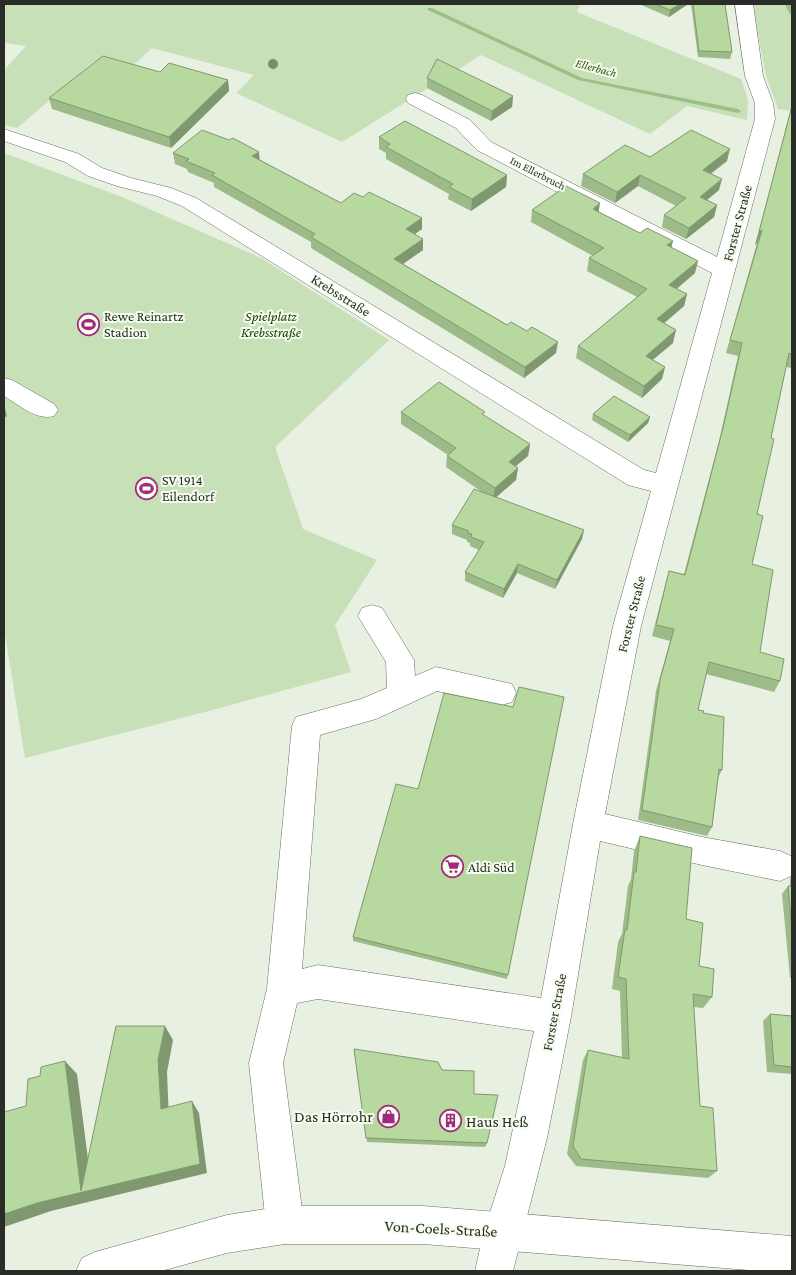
<svg xmlns="http://www.w3.org/2000/svg" width="796" height="1275" viewBox="0 0 796 1275" font-family="'Crimson Pro',serif">
<rect width="100%" height="100%" fill="#e7f0e1"/>
<g fill="#c8e0b7">
<path d="M4 4H580L577 12 741 79 748 100 747 120 687 106 650 134 481 55 342 142 236 93 254 75 152 48 127 71 94 62 17 128 4 125V70L26 46 4 43Z"/>
<path d="M752 4H792V111L778 109 766 76Z"/>
<path d="M4 153 122 197 261 258 389 340 275 447 303 529 377 560 335 625 351 672 205 712 25 758 4 628Z"/>
</g>
<g fill="none" stroke-linecap="round" stroke-linejoin="round">
<g fill="#9dbe86" fill-rule="evenodd">
<path d="M785 4H791L792 15 789 13Z"/>
<path d="M428 8H432L582 78 738 109 741 111 738 113 578 80 428 10Z"/>
</g>
<defs>
<g id="minor">
<path d="M735 4H753L763 76 773 103 775 119 641 626 605 814 702 837 780 851 791 856V876L780 881 702 865 600 841 571 1017 547 1138 513 1271H475L484 1231 505 1166 534 1031 318 999 297 1003 283 1063 304 1225 298 1238 285 1244 272 1238 266 1225 249 1063 267 989 292 726 296 717 361 699 387 688 386 662 358 616 362 608 372 605 382 608 414 660 415 676 436 667 512 684 516 693 512 702 502 705 437 691 376 719 320 735 302 969 318 965 541 998 573 824 613 626 651 491 628 485 182 206 157 196 117 186 88 176 65 162 4 141V129L79 154 102 168 131 178 171 188 196 198 644 470 656 473 712 273 477 150 456 128 408 103 406 99 408 95 415 93 422 95 470 120 491 142 717 257 755 119V103L745 76Z"/>
<path d="M4 378 12 380 54 404 58 410 54 416C37 421 19 405 4 396Z"/>
</g>
<path id="major" d="M285 1206H423L792 1236V1271H761L423 1244H285L227 1253 161 1271H76L82 1258 95 1252 227 1215Z"/>
</defs>
<use href="#minor" stroke="#666e61" stroke-width="1"/>
<use href="#major" stroke="#666e61" stroke-width="1"/>
<use href="#minor" fill="#fff" fill-rule="evenodd"/>
<use href="#major" fill="#fff" fill-rule="evenodd"/>
</g>
<circle fill="#7a8e65" cx="273" cy="64" r="5"/>
<g fill="#9dbb89">
<path d="M639 4H688L669 17Z"/>
<path d="M691 4H725L732 52 730 59 698 57Z"/>
<path d="M160 72 228 80 229 91 171 148 52 109 49 98Z"/>
<path d="M427 78 513 96 512 107 491 121 427 88Z"/>
<path d="M792 105V363L791 368 786 367 771 438 757 514 752 564 760 652 780 681 774 692 706 674 698 710 703 713 722 770 718 778 712 827 707 836 638 820 656 691 670 641 652 636 666 582 669 571 684 574 719 441 738 356 726 353 757 243 755 245Z"/>
<path d="M379 137 507 175 506 187 471 211 448 199 449 194 386 159V153L379 149Z"/>
<path d="M229 140 260 160 341 203 363 197 422 218V229L415 234 423 250 403 264 556 353 524 378 311 248V242L214 187V183L188 172 187 169 175 164 173 153Z"/>
<path d="M650 157 727 161 711 174 719 190 707 200 717 205 714 217 686 239 662 227 664 215 676 206 638 186 615 203 581 186 583 174Z"/>
<path d="M532 210 599 212 640 233 671 247 695 273 677 289 687 294 684 306 664 323 673 343 652 360 665 367 662 379 642 398 576 358 578 346 637 297 587 271 589 258 593 256 531 222Z"/>
<path d="M401 412 484 416 530 444 528 456 516 466 518 468 516 480 496 497 582 539 555 589 517 573 503 598 465 581V572L479 550 470 546V543L467 542V540L452 534V525L482 492 446 467 447 456 448 455 401 424Z"/>
<path d="M593 414 650 417 648 423 628 442 592 420Z"/>
<path d="M564 697 507 979 353 941V937L513 707Z"/>
<path d="M640 836 686 919 699 966 712 997 703 1008 694 1007 700 1106 717 1171 708 1178 576 1166 567 1154 583 1060 588 1050 622 1058 620 991 612 989 618 942 622 934 628 886 631 879 634 851Z"/>
<path d="M792 875V978H790L782 894 788 886H790V879Z"/>
<path d="M770 1014 792 1016V1074L767 1072 763 1021Z"/>
<path d="M354 1049 442 1070 474 1094 487 1143 485 1147 367 1142Z"/>
</g>
<g fill="#80986f">
<path d="M680 4H688L669 17 670 10Z"/>
<path d="M228 80 229 91 171 148 169 137Z"/>
<path d="M513 96 512 107 491 121 492 111Z"/>
<path d="M730 149 727 161 700 181 703 170Z"/>
<path d="M259 152 260 163 252 156Z"/>
<path d="M507 175 506 187 471 211 472 199Z"/>
<path d="M640 175 638 186 615 203 617 192Z"/>
<path d="M722 179 719 190 697 208 700 197Z"/>
<path d="M600 203 598 216 593 209Z"/>
<path d="M717 205 714 217 686 239 689 228Z"/>
<path d="M422 218V229L406 240V229Z"/>
<path d="M762 230 757 243 755 245 759 232Z"/>
<path d="M423 239V250L394 270V259Z"/>
<path d="M673 241 670 253 667 245Z"/>
<path d="M698 261 695 273 666 297 669 285Z"/>
<path d="M687 294 684 306 654 332 657 319Z"/>
<path d="M676 330 673 343 643 368 646 356Z"/>
<path d="M558 342 556 353 524 378 525 367Z"/>
<path d="M665 367 662 379 642 398 644 386Z"/>
<path d="M4 404 7 416 4 418Z"/>
<path d="M650 417 648 423 628 442 630 435Z"/>
<path d="M530 444 528 456 507 473 509 462Z"/>
<path d="M518 468 516 480 493 500 495 488Z"/>
<path d="M584 530 582 539 555 589 557 580Z"/>
<path d="M518 564 517 573 503 598 504 589Z"/>
<path d="M165 1026 173 1040 167 1072 169 1120 161 1109 158 1060Z"/>
<path d="M65 1061 77 1074 92 1190 192 1101 199 1113 207 1173 51 1211 4 1227V1214L37 1203 81 1191Z"/>
</g>
<g fill="#b7d99f" stroke="#80986f">
<path d="M655 4H680L670 10Z"/>
<path d="M693 4H725L732 52 699 51Z"/>
<path d="M103 56 160 72 169 63 228 80 169 137 49 98Z"/>
<path d="M437 59 513 96 492 111 427 78Z"/>
<path d="M792 106V354L789 353 771 438 774 439 757 514 763 516 752 564 773 570 760 652 784 659 780 681 709 662 698 710 704 711 703 713 724 717 722 770 719 769 712 827 642 810 660 680 674 629 656 625 669 571 685 575 723 428 742 343 730 340 762 230 759 232Z"/>
<path d="M405 121 507 175 472 199 449 187 453 184 386 147 390 144 379 137Z"/>
<path d="M202 130 229 140 233 138 259 152 252 156 341 203 354 193 363 197 369 192 422 218 406 229 423 239 394 259 507 325 511 322 527 331 532 327 558 342 525 367 311 237 315 234 212 175 215 173 186 161 189 159 173 153Z"/>
<path d="M691 130 730 149 703 170 722 179 700 197 717 205 689 228 664 215 686 198 640 175 617 192 583 174 625 145 650 157Z"/>
<path d="M566 186 600 203 593 209 640 233 647 228 673 241 667 245 698 261 669 285 687 294 657 319 676 330 646 356 665 367 644 386 578 346 647 289 589 258 604 248 532 210Z"/>
<path d="M439 382 485 412 482 414 530 444 509 462 518 468 495 488 447 456 456 448 401 412Z"/>
<path d="M614 396 650 417 630 435 593 414Z"/>
<path d="M474 489 584 530 557 580 518 564 504 589 465 572 484 542 471 537 472 534 467 533 469 531 452 525Z"/>
<path d="M519 687 564 697 508 975 353 937 396 784 418 789 444 693 513 707Z"/>
<path d="M640 836 692 848 686 919 703 923 699 966 714 969 712 997 693 994 700 1106 713 1108 717 1171 581 1159 573 1146 588 1050 629 1059 626 979 618 977 625 929 627 930 634 872H636Z"/>
<path d="M788 886H792V930Z"/>
<path d="M770 1014 792 1016V1067L774 1065Z"/>
<path d="M116 1026H165L158 1060 161 1109 192 1101 200 1164 37 1203 4 1214V1112L26 1106 28 1079 40 1076 41 1067 65 1061 81 1191Z"/>
<path d="M354 1049 438 1062 442 1070 474 1071V1094L498 1095 487 1143 366 1138Z"/>
</g>
<defs>
<symbol id="stadium-ring" viewBox="-11 -11 22 22"><circle r="9.5" fill="#f4fdee" stroke="#a3297f" stroke-width="1.5"/><path d="M0-5a6.5 5 0 1 0 0 10a6.5 5 0 1 0 0-10ZM-3.5-1.8h7v3.6h-7Z" fill="#a3297f"/></symbol>
<symbol id="supermarket-ring" viewBox="-11 -11 22 22"><circle r="9.5" fill="#f4fdee" stroke="#a3297f" stroke-width="1.5"/><path d="M-6-5.5h2.5l.6 2H6L4.5 2H-2.5L-4.4-4H-6ZM-1.5 3.2a1.3 1.3 0 1 0 .1 0ZM3 3.2a1.3 1.3 0 1 0 .1 0Z" fill="#a3297f"/></symbol>
<symbol id="shop-ring" viewBox="-11 -11 22 22"><circle r="9.5" fill="#f4fdee" stroke="#a3297f" stroke-width="1.5"/><path d="M-5-2.5h2.3a2.7 3.5 0 0 1 5.4 0H5L5.5 6h-11ZM-1.5-2.5h3a1.5 2.3 0 0 0-3 0Z" fill="#a3297f"/></symbol>
<symbol id="building-ring" viewBox="-11 -11 22 22"><circle r="9.5" fill="#f4fdee" stroke="#a3297f" stroke-width="1.5"/><path d="M-4-6H4V6H1V3H-1V6H-4ZM-2.5-4.3h1.7v1.8h-1.7ZM.8-4.3h1.7v1.8H.8ZM-2.5-1h1.7V.8h-1.7ZM.8-1h1.7V.8H.8Z" fill="#a3297f"/></symbol>
</defs>
<g fill-rule="evenodd">
<use href="#stadium-ring" x="76" y="312" width="25" height="25"/>
<use href="#stadium-ring" x="134" y="476" width="25" height="25"/>
<use href="#supermarket-ring" x="440" y="854" width="25" height="25"/>
<use href="#shop-ring" x="376" y="1104" width="25" height="25"/>
<use href="#building-ring" x="438" y="1108" width="25" height="25"/>
</g>
<g text-anchor="middle" stroke-width="4" stroke-linejoin="round" paint-order="stroke">
<g font-size="11" fill="#292c27" stroke="#f4fdee">
<text transform="translate(538 173) rotate(27)" y="4">Im Ellerbruch</text>
</g>
<g font-size="12" font-style="italic" fill="#2f5500" stroke="#f4fdee">
<text transform="translate(596 68) rotate(15)" y="4">Ellerbach</text>
</g>
<g font-size="14" fill="#292c27" stroke="#f4fdee">
<text transform="translate(737 223) rotate(-75)" y="5">Forster Straße</text>
<text transform="translate(341 295) rotate(32)" y="5">Krebsstraße</text>
<text transform="translate(631 614) rotate(-76)" y="5">Forster Straße</text>
<text transform="translate(554 1012) rotate(-79)" y="5">Forster Straße</text>
</g>
<g font-size="14" fill="#292c27" stroke="#f4fdee" text-anchor="start">
<text x="104" y="321">Rewe Reinartz<tspan x="104" dy="16">Stadion</tspan></text>
<text x="162" y="485">SV 1914<tspan x="162" dy="16">Eilendorf</tspan></text>
<text x="468" y="872">Aldi Süd</text>
</g>
<g font-size="14" font-style="italic" fill="#213e00" stroke="#f4fdee">
<text x="271" y="321">Spielplatz<tspan x="271" dy="16">Krebsstraße</tspan></text>
</g>
<g font-size="16" fill="#292c27" stroke="#f4fdee" text-anchor="end">
<text x="373" y="1122">Das Hörrohr</text>
<text x="466" y="1127" text-anchor="start">Haus Heß</text>
</g>
<g font-size="16" fill="#292c27" stroke="#f4fdee">
<text transform="translate(441 1228) rotate(3)" y="6">Von-Coels-Straße</text>
</g>
</g>
<rect width="796" height="1275" fill="none" stroke="#292c27" stroke-width="10"/>
</svg>
